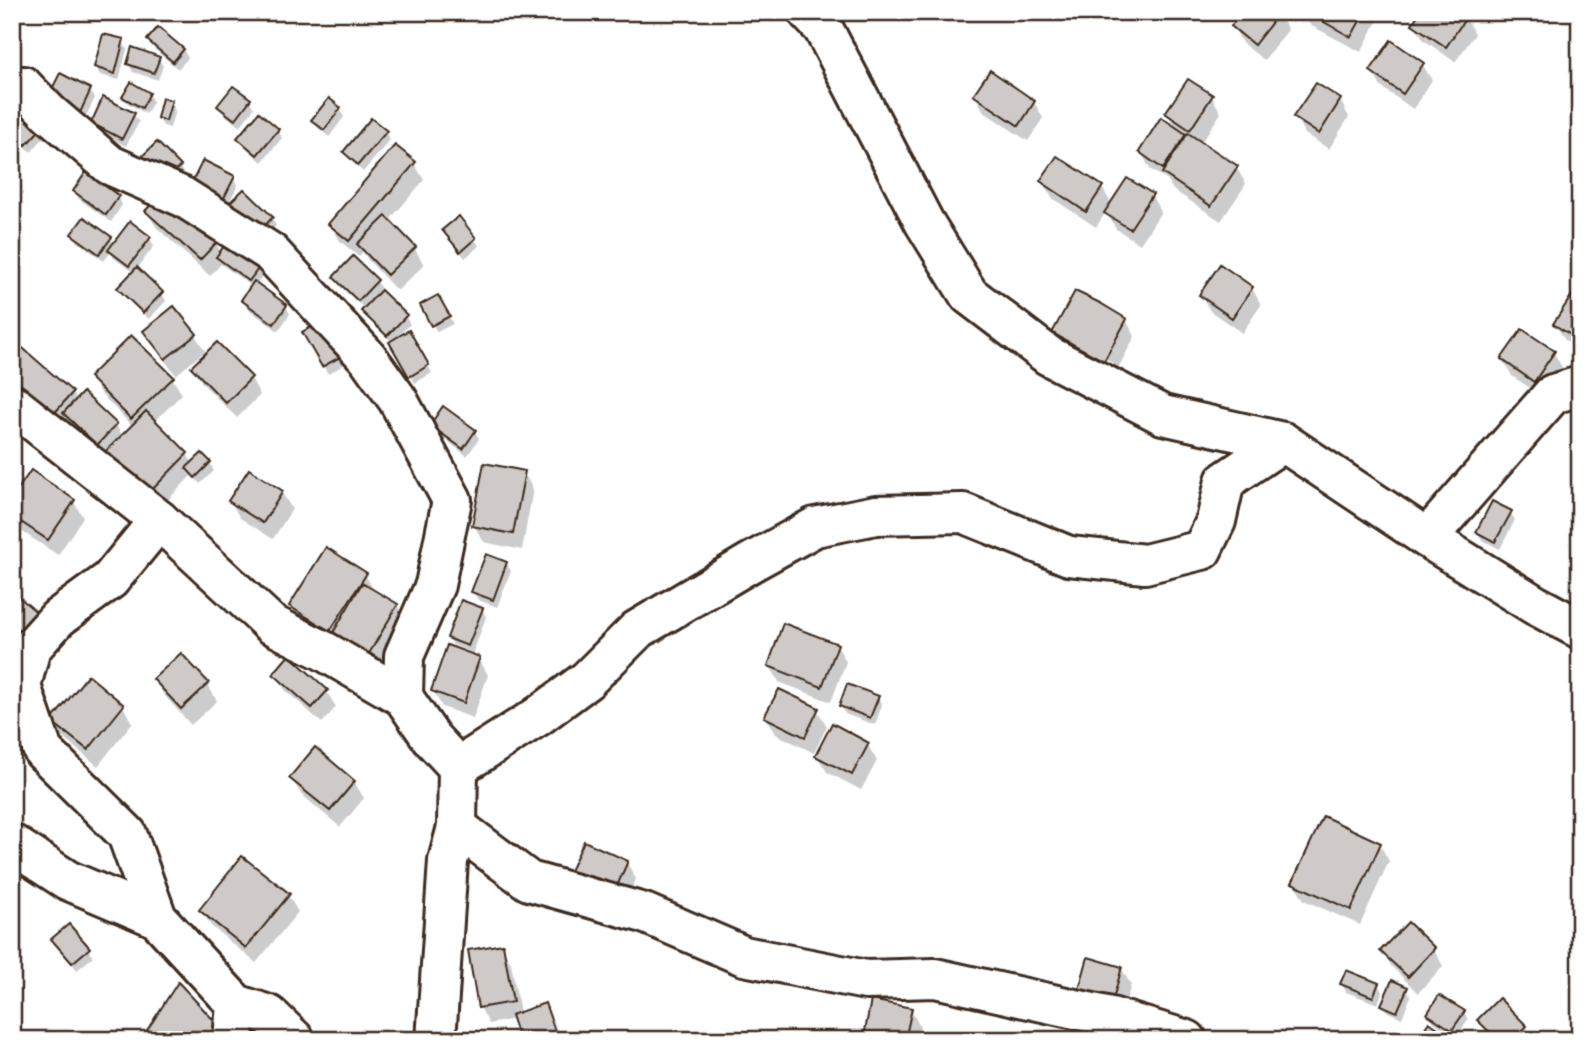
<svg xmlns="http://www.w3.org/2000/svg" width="1592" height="1052" viewBox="0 0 1592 1052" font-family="'Playpen Sans',sans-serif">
<rect width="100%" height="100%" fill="#fff"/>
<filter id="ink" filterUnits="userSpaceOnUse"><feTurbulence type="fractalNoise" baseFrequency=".0143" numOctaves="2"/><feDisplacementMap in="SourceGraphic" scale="14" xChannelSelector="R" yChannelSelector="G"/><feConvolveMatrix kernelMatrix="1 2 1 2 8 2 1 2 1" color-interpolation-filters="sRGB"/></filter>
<g filter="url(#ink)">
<g fill="#0003" fill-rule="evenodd">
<path d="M1278 12 1288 30 1264 60 1242 43 1233 26Z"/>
<path d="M1303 12H1382L1361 52 1310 25Z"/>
<path d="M1465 17 1475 34 1455 62 1424 40 1414 24Z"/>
<path d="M158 29 183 50 188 58 178 69 153 48 149 40Z"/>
<path d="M122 41 127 49 119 80 100 75 95 67Z"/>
<path d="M158 58 163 66 158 80 133 72 129 64Z"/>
<path d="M1422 64 1432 80 1413 109 1381 87 1372 71Z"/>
<path d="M90 91 95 98 83 122 53 107Z"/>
<path d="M149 94 153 102 146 114 129 104 124 97Z"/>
<path d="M975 95 1034 102 1043 118 1028 141 984 112Z"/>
<path d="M1212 97 1221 113 1200 144 1236 167 1246 184 1221 221 1173 190 1168 181 1150 169 1141 152 1176 129 1167 113Z"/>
<path d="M249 100 254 108 240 127 224 114 219 107Z"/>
<path d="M1340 100 1349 117 1329 149 1305 134 1295 117Z"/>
<path d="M170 102 175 110 170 128 163 126 159 118Z"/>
<path d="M340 109 344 117 329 137 318 128 313 120Z"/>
<path d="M12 110 48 133 31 152 12 135Z"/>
<path d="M134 115 139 122 126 146 97 131 92 123Z"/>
<path d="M278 130 282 138 262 162 244 146 239 138Z"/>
<path d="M385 132 390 140 363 172 350 160 345 152Z"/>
<path d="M414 163 424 180 389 221 415 249 424 265 397 291 368 260 363 251 359 257 340 241 330 224Z"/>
<path d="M180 167 184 175 172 185 142 170Z"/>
<path d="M234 177 238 185 226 208 196 193Z"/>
<path d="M1042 181 1102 187 1112 205 1151 195 1161 212 1140 244 1116 229 1106 212 1096 227 1052 198Z"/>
<path d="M75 191 118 197 122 205 111 222 79 199Z"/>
<path d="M229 206 272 218 276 226 262 240Z"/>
<path d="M147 212 216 243 221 253 230 241 266 271 256 285 286 306 290 314 278 331 247 308 243 300 253 287 221 264 210 276 157 228Z"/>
<path d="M444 231 475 239 479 246 465 258Z"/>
<path d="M74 234 111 239 114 245 150 238 154 246 137 269 162 293 166 301 149 319 124 296 120 288 134 273 114 258 111 252 104 261 78 242Z"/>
<path d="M353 258 377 281 381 289 379 291 405 316 410 324 397 337 408 332 432 373 415 383 390 340 368 319 363 312 365 309 339 285 335 277Z"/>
<path d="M1252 288 1261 305 1242 333 1210 311 1201 295Z"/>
<path d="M1580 294V350L1565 340 1555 324Z"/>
<path d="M438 297 453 324 437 332 422 306Z"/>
<path d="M1126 320 1135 336 1114 376 1064 349 1054 333ZM1066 338 1113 363 1111 367 1066 342Z"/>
<path d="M321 323 345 364 328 374 304 333Z"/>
<path d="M145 331 195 335 205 351 176 375 155 348Z"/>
<path d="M1522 331 1554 353 1563 369 1544 397 1512 376 1503 359Z"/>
<path d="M217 344 251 378 260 395 237 418 203 384 193 367Z"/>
<path d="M12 351 72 393 77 402 116 425 123 437 133 427 100 393 91 377 172 378 182 394 154 422 187 454 193 464 210 463 214 471 200 484 192 475 157 511 75 430 70 422 61 432 12 389Z"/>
<path d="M432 425 475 431 479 439 467 456 437 433Z"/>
<path d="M249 472 282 493 292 509 273 539 240 518 230 501Z"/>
<path d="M524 473 533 489 522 550 484 542 474 526Z"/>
<path d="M12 501H73L83 517 58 555 15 527 12 522Z"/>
<path d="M1510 512 1515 520 1500 549 1482 540 1478 532Z"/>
<path d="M506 563 511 571 497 607 478 600 473 592Z"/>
<path d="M365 574 374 591 397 605 406 621 376 674 301 622 291 606Z"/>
<path d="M482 609 486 617 473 653 453 645 448 637Z"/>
<path d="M837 645 846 662 831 702 779 682 770 666Z"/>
<path d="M479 659 488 675 473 718 442 707 433 690Z"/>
<path d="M276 674 326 691 336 707 322 723 285 690Z"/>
<path d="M88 678 123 706 132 723 98 766 62 737 53 721Z"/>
<path d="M155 679 207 684 217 701 191 725 164 695Z"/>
<path d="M878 698 882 705 875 725 845 714 841 706Z"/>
<path d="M817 710 827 726 814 753 776 734 766 717Z"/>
<path d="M867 744 877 761 861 790 827 772 817 756Z"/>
<path d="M291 778 354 782 364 798 340 827 301 794Z"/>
<path d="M1380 845 1389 861 1360 925 1304 900 1294 883Z"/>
<path d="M627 863 636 879 622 911 570 875Z"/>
<path d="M288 895 298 912 256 963 211 926 201 910Z"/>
<path d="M1408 925 1434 950 1443 966 1418 993 1392 967 1382 951Z"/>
<path d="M54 939 88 949 93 957 77 970Z"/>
<path d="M502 946 511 963 520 1013 544 1005 554 1021 560 1040H521L514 1019 489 1024 480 1007Z"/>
<path d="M1089 959 1121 968 1131 985 1119 1025Z"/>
<path d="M1342 984H1378L1382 992 1378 1004 1346 992Z"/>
<path d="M1406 988 1411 996 1402 1018 1388 1012 1383 1005Z"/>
<path d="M911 1010 920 1027 917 1040H869L866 1035Z"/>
<path d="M1464 1012 1468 1020 1457 1037 1434 1022 1429 1014Z"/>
<path d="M1479 1021 1526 1027 1530 1035 1525 1040H1496L1484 1028Z"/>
<path d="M1478 1034 1486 1040H1474Z"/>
</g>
<g fill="#cfcac7" stroke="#3b2a1e" stroke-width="2">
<path d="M1242 12H1280L1254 45 1231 26Z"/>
<path d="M1306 12H1365L1351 37Z"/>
<path d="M1420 12H1461L1467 16 1446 47 1412 24Z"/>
<path d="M158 27 184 49 173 62 147 40Z"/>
<path d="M103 34 124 39 115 74 94 67Z"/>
<path d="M1391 40 1424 63 1403 94 1370 71Z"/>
<path d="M132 47 160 57 154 73 127 64Z"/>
<path d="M990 70 1035 101 1019 126 973 95Z"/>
<path d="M60 73 91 89 79 115 47 99Z"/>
<path d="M1188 79 1213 95 1190 130 1165 113Z"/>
<path d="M131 82 150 93 142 108 122 97Z"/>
<path d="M1316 83 1341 99 1319 134 1293 117Z"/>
<path d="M233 86 251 99 235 120 217 106Z"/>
<path d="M103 97 135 113 122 139 91 123Z"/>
<path d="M162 98 172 100 166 121 157 118Z"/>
<path d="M329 98 341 108 324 130 311 120Z"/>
<path d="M19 100 45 124 26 145 12 133V107Z"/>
<path d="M259 112 279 129 257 155 237 138Z"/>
<path d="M1161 117 1186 134 1163 169 1139 152Z"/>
<path d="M371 118 387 131 358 165 343 152Z"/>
<path d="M1188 133 1238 166 1211 206 1162 173Z"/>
<path d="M157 142 181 166 167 178 136 162Z"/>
<path d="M395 145 416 162 349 241 328 224Z"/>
<path d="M1057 156 1103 186 1086 212 1040 181Z"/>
<path d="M203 160 235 176 222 202 190 186Z"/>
<path d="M86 172 119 196 106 215 73 191Z"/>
<path d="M1127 178 1153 194 1130 229 1104 213Z"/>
<path d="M244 189 273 217 257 234 227 205Z"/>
<path d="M162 193 217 242 200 260 145 211Z"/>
<path d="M386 216 416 247 387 275 357 244Z"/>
<path d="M459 216 476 238 460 252 442 230Z"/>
<path d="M84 217 112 237 99 254 71 234Z"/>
<path d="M130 221 151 237 129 266 108 250Z"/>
<path d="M230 238 263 262 249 281 216 257Z"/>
<path d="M353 256 378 280 358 301 333 277Z"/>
<path d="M1220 264 1253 287 1232 318 1199 295Z"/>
<path d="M137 267 163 292 143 313 117 288Z"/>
<path d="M254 281 287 305 274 324 241 300Z"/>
<path d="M1576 289 1580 292 1579 340 1553 324Z"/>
<path d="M381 290 407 315 387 336 361 311Z"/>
<path d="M1075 291 1100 303 1127 319 1104 361 1052 333Z"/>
<path d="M438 295 450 316 431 326 420 305Z"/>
<path d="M174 306 197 334 165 359 143 331Z"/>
<path d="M322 321 342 356 322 367 302 332Z"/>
<path d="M1522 329 1555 351 1534 382 1501 359Z"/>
<path d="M409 330 429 365 409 377 389 342Z"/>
<path d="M131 335 174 377 131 419 89 377Z"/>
<path d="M217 342 252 377 226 403 191 367Z"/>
<path d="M17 343 73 392 51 417 12 382V348Z"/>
<path d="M83 392 117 424 97 445 63 413Z"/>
<path d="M443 406 476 430 463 449 430 425Z"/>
<path d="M146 411 188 453 146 496 104 453Z"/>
<path d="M202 453 211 462 195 478 186 468Z"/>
<path d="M484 463 525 471 513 534 472 526Z"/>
<path d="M249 469 283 491 263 523 228 501Z"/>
<path d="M31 470 75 500 48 540 12 516V498Z"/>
<path d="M1492 501 1512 511 1495 542 1476 532Z"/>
<path d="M326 547 367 573 330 631 289 606Z"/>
<path d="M486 554 507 562 493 600 471 592Z"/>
<path d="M362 583 398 604 366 659 330 638Z"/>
<path d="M12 591 40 615 16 641 12 638Z"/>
<path d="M461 600 483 608 468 646 447 638Z"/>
<path d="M783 623 838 644 822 687 768 666Z"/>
<path d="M447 645 480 657 464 703 431 691Z"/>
<path d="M181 653 209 683 181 709 153 679Z"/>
<path d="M289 655 328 690 312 708 273 674Z"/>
<path d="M88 675 124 705 88 750 51 721Z"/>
<path d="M847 684 879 696 870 718 839 706Z"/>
<path d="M779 689 819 708 805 737 764 717Z"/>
<path d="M832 723 869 743 852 775 815 756Z"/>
<path d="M315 747 355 781 330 811 289 778Z"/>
<path d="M1323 816 1381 843 1351 910 1292 883Z"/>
<path d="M584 841 628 861 613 895 568 875Z"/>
<path d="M242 856 290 894 246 948 199 910Z"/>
<path d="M1408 922 1435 948 1408 977 1380 951Z"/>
<path d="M69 924 90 948 72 963 51 939Z"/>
<path d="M503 944 513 1002 478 1008 468 950Z"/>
<path d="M1088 957 1122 967 1110 1010 1076 1000Z"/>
<path d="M1346 970 1379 983 1373 997 1340 984Z"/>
<path d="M1392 980 1408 987 1397 1012 1381 1005Z"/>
<path d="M178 982 221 1028 215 1040H150L144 1035Z"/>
<path d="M1439 995 1465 1011 1452 1030 1427 1014Z"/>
<path d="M1499 998 1527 1026 1513 1040H1498L1477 1020Z"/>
<path d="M871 1000 912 1008 905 1040H884L864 1036Z"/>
<path d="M545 1003 558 1040H519L511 1015Z"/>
<path d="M1429 1022 1456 1040H1417Z"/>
<path d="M400 1031 405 1040H386Z"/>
</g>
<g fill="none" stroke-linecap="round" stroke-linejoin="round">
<defs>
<g id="minor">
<path d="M808 12 823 28 924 222 969 295 1049 356 1163 415 1283 442 1427 538 1535 605 1580 629"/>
<path d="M12 95 23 86 49 113 110 165 183 197 270 252 368 358 398 400 452 500 435 585 404 656 403 697"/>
<path d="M12 404 159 520 271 624 324 651 403 697 432 739 458 767 457 827 448 861 436 1040"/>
<path d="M159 520 110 580 58 618 31 648 21 686 43 751 127 834 157 918 236 1004 233 1040"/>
<path d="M1427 538 1553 394 1580 386"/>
<path d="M458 767 537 717 587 680 637 630 750 563 815 527 876 515 963 513 1069 556 1145 564 1202 550 1216 521 1225 481 1283 442"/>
<path d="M457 827 529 881 644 913 744 956 866 980 935 978 1111 1017 1187 1040"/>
<path d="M12 844 67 880 157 918"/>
<path d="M236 1004 269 1015 295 1040"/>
</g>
</defs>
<use href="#minor" stroke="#3b2a1e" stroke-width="44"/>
<use href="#minor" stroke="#fff" stroke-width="38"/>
</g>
</g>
<rect width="1592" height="1052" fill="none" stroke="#fff" stroke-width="42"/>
<rect x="21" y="21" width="1550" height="1010" fill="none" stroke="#3b2a1e" stroke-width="2.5" filter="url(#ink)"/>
</svg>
